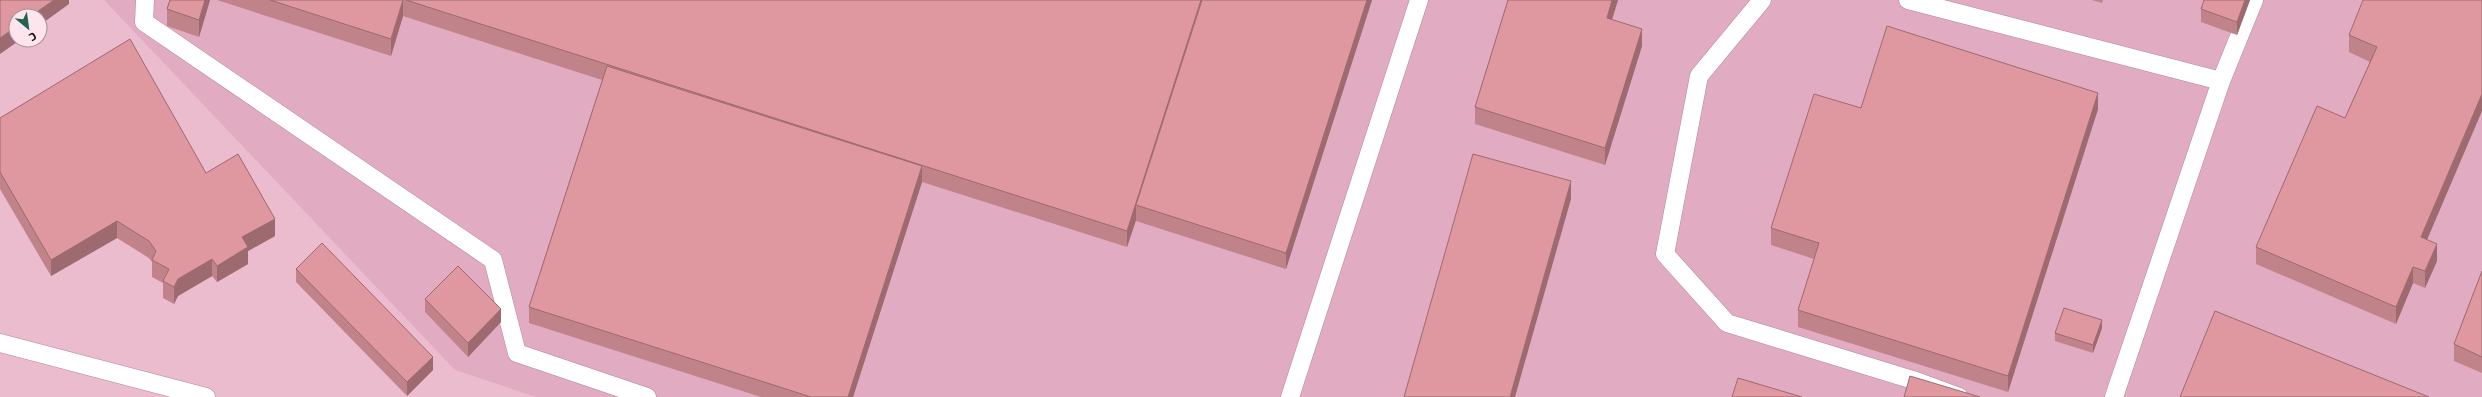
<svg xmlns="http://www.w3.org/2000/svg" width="2482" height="397" viewBox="0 0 2482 397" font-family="'Exo 2',sans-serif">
<rect width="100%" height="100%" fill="#ebbcce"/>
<path fill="#e1acc1" d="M104 0H2482V397H536L455 370Z"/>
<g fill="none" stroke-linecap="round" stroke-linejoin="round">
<defs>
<g id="service">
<path d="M145 0 144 22 493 260 517 353 647 397"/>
<path d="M1762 0 1699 76 1665 254 1727 323 1913 380 1959 397"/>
<path d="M1908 0 2221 81"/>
<path d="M0 343 206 397"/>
<path d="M1290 397 1419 0"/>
<path d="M2114 397 2221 81 2254 0"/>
</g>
</defs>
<use href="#service" stroke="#b18596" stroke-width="19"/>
<use href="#service" stroke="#fff" stroke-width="18"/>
</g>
<g fill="#c08389">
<path d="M170 0H210L199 37 167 26V9Z"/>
<path d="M217 0H1372L1286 269 1136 221V220L1127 247 922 182 853 397H761L529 323V307L602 80 403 16 391 56Z"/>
<path d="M1508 0H1618L1612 20 1642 46 1605 165 1475 124V107Z"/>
<path d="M2092 0H2103L2102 3Z"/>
<path d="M2250 0 2237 35 2201 22V9Z"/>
<path d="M2482 0 2427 240 2437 261 2425 288 2413 283 2396 324 2256 264V247L2345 118 2370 62 2349 52V35Z"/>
<path d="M1861 108 2098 109 2008 392 1798 327V310L1814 259 1771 245V228Z"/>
<path d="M0 118 206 173 275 236 248 251V264L217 282 212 276 178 296 174 304 163 298V283L152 277V262L149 258 117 238 51 276 0 189Z"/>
<path d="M296 269 433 370 407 396 296 282Z"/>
<path d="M2482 271V373L2454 361V344Z"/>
<path d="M425 299 501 322 468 357 425 312Z"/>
<path d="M2102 328 2093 353 2055 341V333Z"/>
</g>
<g fill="#9c6a6f">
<path d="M54 0H69V4L40 25V16H31Z"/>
<path d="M205 0H210L199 37V20Z"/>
<path d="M403 0V16L391 56V39Z"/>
<path d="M1201 0 1136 205V220L1127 247V231Z"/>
<path d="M1367 0H1372L1286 269V253Z"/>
<path d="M1612 0H1618L1607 35V18Z"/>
<path d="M2245 0H2250L2237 35V22Z"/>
<path d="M16 27V40H20L0 54V38Z"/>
<path d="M1642 29V46L1605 165V148Z"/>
<path d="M2098 93V109L2008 392V376Z"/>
<path d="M2482 94V111L2421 254V237Z"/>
<path d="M922 166V182L853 397H848Z"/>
<path d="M1571 181V199L1515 397H1510Z"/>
<path d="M275 219V236L248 251V264L217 282V266L242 237Z"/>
<path d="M117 221V238L51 276V260Z"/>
<path d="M2437 244V261L2425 288V271Z"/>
<path d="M212 259V276L178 296 174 304V287L178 279Z"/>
<path d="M2413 267V283L2396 324V307Z"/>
<path d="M501 309V322L468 357V343Z"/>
<path d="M2102 320V328L2093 353V345Z"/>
<path d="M433 357V370L407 396V382Z"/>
</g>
<g fill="#df989f" stroke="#9c6a6f">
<path d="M0 0H54L31 16H16V27L0 38Z"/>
<path d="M170 0H205L199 20 167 9Z"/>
<path d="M270 0H403L391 39Z"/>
<path d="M406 0H1201L1127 231Z"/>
<path d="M1202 0H1367L1286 253 1136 205Z"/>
<path d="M1508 0H1612L1607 18 1642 29 1605 148 1475 107Z"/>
<path d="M2204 0H2245L2237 22 2201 9Z"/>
<path d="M2363 0H2482V94L2421 237 2437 244 2425 271 2413 267 2396 307 2256 247 2317 106 2345 118 2377 47 2349 35Z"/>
<path d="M1887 26 2098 93 2008 376 1798 310 1819 243 1771 228 1814 94 1861 108Z"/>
<path d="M130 39 206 173 238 154 275 219 242 237 248 247 217 266 212 259 178 279 174 287 163 281 169 269 152 260 156 251 149 241 117 221 51 260 0 172V118Z"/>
<path d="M607 66 922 166 848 397H811L529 307Z"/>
<path d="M1473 154 1571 181 1510 397H1404Z"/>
<path d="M322 243 433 357 407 382 296 269Z"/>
<path d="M458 266 501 309 468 343 425 299Z"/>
<path d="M2482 271V357L2454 344Z"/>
<path d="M2064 308 2102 320 2093 345 2055 333Z"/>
<path d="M2215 311 2429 397H2180Z"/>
<path d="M1910 376 1980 397H1904Z"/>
<path d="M1738 378 1802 397H1732Z"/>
</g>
<g transform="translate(28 28) rotate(151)"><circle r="19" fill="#fde4ed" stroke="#a58f97"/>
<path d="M0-3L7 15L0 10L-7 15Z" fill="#216353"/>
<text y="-6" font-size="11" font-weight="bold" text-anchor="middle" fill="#211017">С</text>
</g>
</svg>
